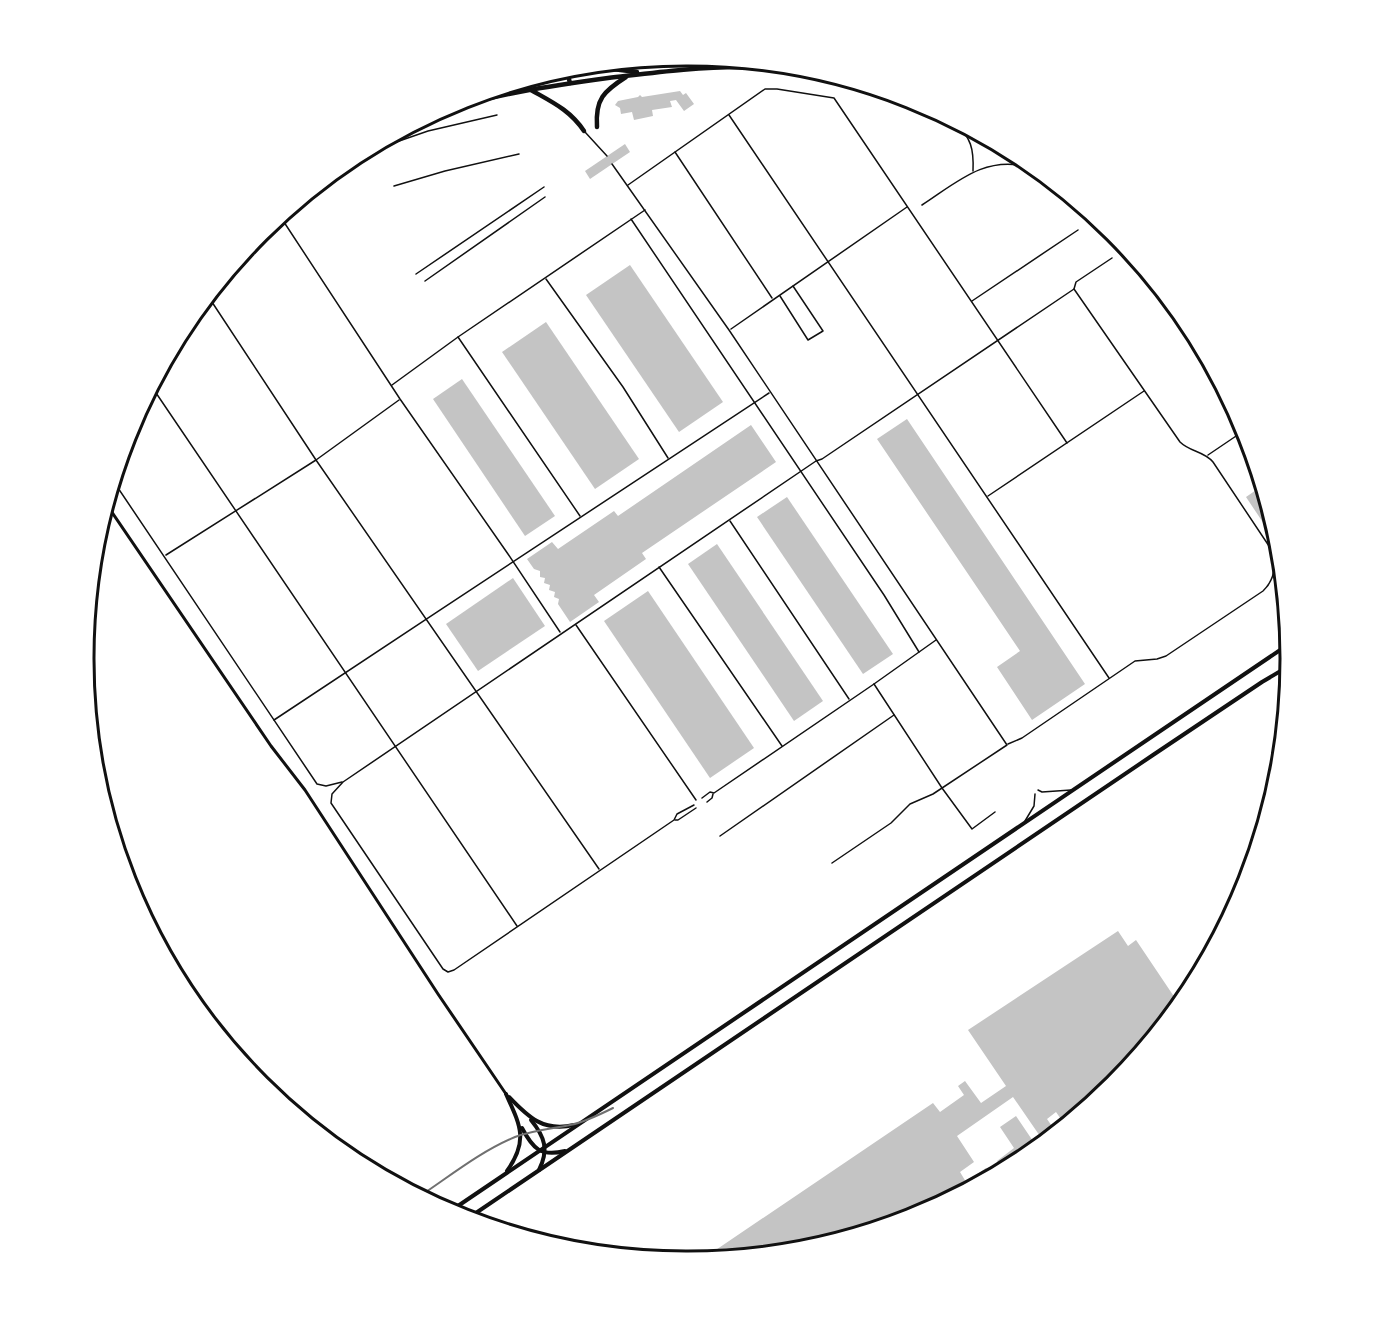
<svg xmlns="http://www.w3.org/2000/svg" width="1374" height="1317" viewBox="0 0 1374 1317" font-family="Lato,sans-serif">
<rect width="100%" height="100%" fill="#fff"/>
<g fill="#c4c4c4">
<path d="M680 91 683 95 686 93 694 104 684 111 676 100 670 101 672 107 652 110 653 116 634 120 632 112 621 114 620 108 615 105 618 101 638 97 640 95 642 97Z"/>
<path d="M625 144 630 152 590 179 585 171Z"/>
<path d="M630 265 723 402 679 432 586 295Z"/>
<path d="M546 322 639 459 595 489 502 352Z"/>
<path d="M462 379 555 516 525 536 433 399Z"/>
<path d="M907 419 1085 684 1032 720 997 667 1020 651 877 439Z"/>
<path d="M751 425 776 462 642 553 646 559 594 595 599 602 570 622 558 604 559 599 554 597 555 592 549 590 550 585 544 583 545 578 540 577V571L534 569 527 559 552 542 558 549 614 511 618 516Z"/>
<path d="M1251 450 1260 480V481L1244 458V455Z"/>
<path d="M1262 486 1273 522 1267 526 1266 523 1264 524 1246 497Z"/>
<path d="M787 497 893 654 863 674 757 517Z"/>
<path d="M717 544 823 701 794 721 688 564Z"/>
<path d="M513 578 545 626 478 671 446 624Z"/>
<path d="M648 591 754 748 710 778 604 621Z"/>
<path d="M1118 931 1128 946 1136 940 1177 1001 1166 1009 1171 1015 1113 1085 1065 1125 1056 1112 1047 1119 1056 1132 1044 1142 1013 1097 957 1136 974 1162 960 1172 966 1182 986 1168 990 1174 1001 1167 997 1161 1014 1148 1000 1127 1016 1116 1037 1147 1022 1160 917 1216 804 1250 701 1260 933 1103 940 1112 964 1095 958 1086 965 1081 981 1103 1006 1086 968 1030Z"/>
</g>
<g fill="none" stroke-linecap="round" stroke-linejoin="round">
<path stroke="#111" stroke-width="1.5" d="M577 66 578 74"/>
<g stroke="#111" stroke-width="1.5">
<path d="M729 115 1109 678"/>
<path d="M955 121C971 139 974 148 973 171"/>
<path d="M585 132 607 156"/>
<path d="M675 152 772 298"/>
<path d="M353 157 428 131 497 115"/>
<path d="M612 164 729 330 1007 745 933 794 910 804 891 823 832 863"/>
<path d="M628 185 765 89H777L834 98 1067 443"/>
<path d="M394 186 445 171 519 154"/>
<path d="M922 205C956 183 985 155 1028 167"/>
<path d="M280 216 400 399 508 554 560 632"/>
<path d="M631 219 884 595 919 652"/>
<path d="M416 274 544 187"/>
<path d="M546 279 623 387 668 458"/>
<path d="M425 281 545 197"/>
<path d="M208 296 316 460 599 869"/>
<path d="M780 296 808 340 823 331 793 286"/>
<path d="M972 301 1078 230"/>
<path d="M731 329 907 207"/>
<path d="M458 337 580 516"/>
<path d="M392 385 458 337 645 210"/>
<path d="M152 387 517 926"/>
<path d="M1208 455 1245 430"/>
<path d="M114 482 317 784 326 786 342 782"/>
<path d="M988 496 1144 391"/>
<path d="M730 521 849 699"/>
<path d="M1272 548 1279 543"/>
<path d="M166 555 316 460 399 400"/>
<path d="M659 567 782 746"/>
<path d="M576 625 696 800"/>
<path d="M874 684 942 788 972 829 995 812"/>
<path d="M274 720C439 611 603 501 769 393"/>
<path d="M1008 744 1022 738 1135 661 1157 659 1166 656 1263 591C1275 580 1277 563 1271 549L1213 462C1204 451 1190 452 1180 442L1074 289"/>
<path d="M1038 790 1042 792 1071 790"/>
<path d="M702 798 710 792 714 793 874 684 936 640"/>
<path d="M707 802 712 798 713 794"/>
<path d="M694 805 677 814 674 820 454 970 448 972 443 969 331 803 332 794 343 782 816 461 822 459 1074 289 1076 282 1112 258"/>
<path d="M675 820H678L696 808"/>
<path d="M1025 821 1034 806 1035 794"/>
<path d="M720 836 894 715"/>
</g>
<path stroke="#111" stroke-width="3" d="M107 505 271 746 305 790 438 994 506 1094"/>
<g stroke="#111" stroke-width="4">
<path d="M506 1094C520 1125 529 1140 507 1171"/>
<path d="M509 1097C528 1117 543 1132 574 1125"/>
<path d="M531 1120C545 1137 549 1150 539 1170"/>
<path d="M522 1128C533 1149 541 1157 565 1151"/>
<path d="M449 1212 1289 644"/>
<path d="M467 1219 1153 755 1262 682 1289 666"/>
</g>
<g stroke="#111" stroke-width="4.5">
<path d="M593 65 604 68 637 72"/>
<path d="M566 68 570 83"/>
<path d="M531 90C552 102 570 110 584 131"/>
<path d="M506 92 533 78"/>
<path d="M434 113C492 95 548 86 608 78 652 73 696 67 740 67 809 69 879 87 943 115"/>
<path d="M597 127C595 99 604 91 626 77"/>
<path d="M993 142 1035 169 1118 237"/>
</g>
<path stroke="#707070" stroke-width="2" d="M420 1196C450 1176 481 1151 515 1137 533 1130 551 1129 570 1125 585 1122 599 1115 613 1108"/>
</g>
<path d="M0 0H1374V1317H0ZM686 66H688A592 592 0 0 1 1280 658V659A592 592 0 0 1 688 1251H686A592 592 0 0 1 94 659V658A592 592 0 0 1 686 66Z" fill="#fff" fill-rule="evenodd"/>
<path fill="none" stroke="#111" stroke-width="3" d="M686 66H688A592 592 0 0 1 1280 658V659A592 592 0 0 1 688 1251H686A592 592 0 0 1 94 659V658A592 592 0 0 1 686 66Z"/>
</svg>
